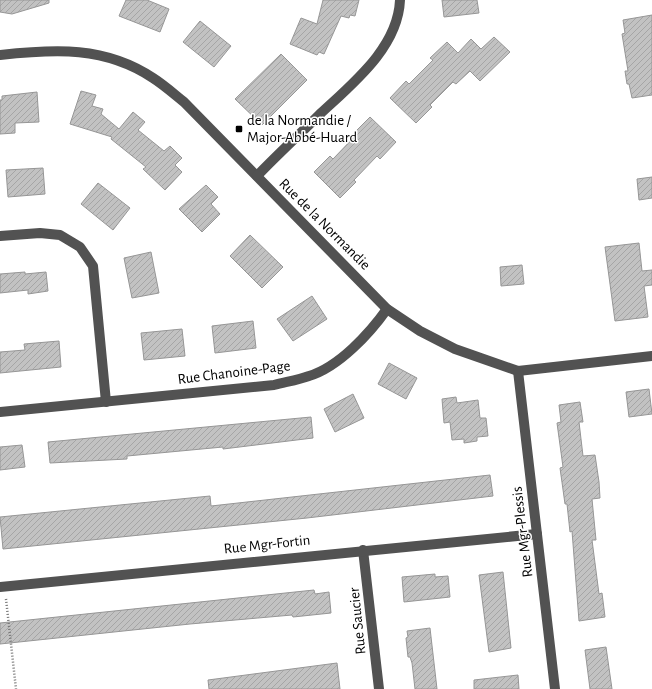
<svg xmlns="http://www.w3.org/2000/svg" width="652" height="689" viewBox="0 0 652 689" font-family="'Alegreya Sans',sans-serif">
<defs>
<pattern id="building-hatch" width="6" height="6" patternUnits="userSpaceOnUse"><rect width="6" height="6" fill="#c2c2c2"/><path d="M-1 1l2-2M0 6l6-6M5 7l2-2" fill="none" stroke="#a5a5a5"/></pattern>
</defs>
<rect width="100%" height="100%" fill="#fff"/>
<g fill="url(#building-hatch)" stroke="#969696">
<path d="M0 0H49V3L12 14 0 12Z"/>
<path d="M126 0H147L169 9 160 32 119 16Z"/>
<path d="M323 0H359L355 16 350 15 349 18 341 16 324 54 319 52 317 55 290 44 301 18 317 24Z"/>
<path d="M442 0H477L479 13 444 17Z"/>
<path d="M652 15V95L632 98 629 84H627L625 71H628L622 34 625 33 623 20Z"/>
<path d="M200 21 231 46 214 67 183 42Z"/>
<path d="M494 37 510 52 480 81 470 71 456 84 453 82 430 105 432 107 416 123 390 98 406 81 409 84 433 60 430 58 447 42 458 53 471 39 481 49Z"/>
<path d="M281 54 307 80 262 125 235 99Z"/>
<path d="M81 91 96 95 92 106 103 109 101 114 119 129 133 112 145 122 138 130 164 151 170 146 182 158 175 165 182 172 165 190 143 169 146 167 111 139 112 137 70 124Z"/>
<path d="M37 92 39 122 15 123V133L0 134V100H2V96Z"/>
<path d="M370 117 396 142 380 159 377 156 354 180 356 182 340 198 314 172 330 156 333 159 356 135 354 133Z"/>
<path d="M43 168 45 194 8 197 6 170Z"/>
<path d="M652 177V198L639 200 637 179Z"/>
<path d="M98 183 130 208 113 230 81 204Z"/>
<path d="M206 185 218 197 211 204 220 214 202 232 179 209Z"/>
<path d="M250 235 283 267 262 288 230 256Z"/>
<path d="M639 243 642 271 652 270V285L644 286 648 317 615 321 605 247Z"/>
<path d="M151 252 159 293 132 298 124 258Z"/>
<path d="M522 265 524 284 501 286 500 267Z"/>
<path d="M25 272V274L46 272 48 291 28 294V290L0 293V274Z"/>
<path d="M312 296 327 319 293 341 277 319Z"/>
<path d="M253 321 256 348 215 353 212 326Z"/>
<path d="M182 329 185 356 144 360 141 333Z"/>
<path d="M59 341 61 367 0 373V352L25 350 24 344Z"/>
<path d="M389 363 417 378 406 399 378 384Z"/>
<path d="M649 389 652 414 629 417 626 392Z"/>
<path d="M353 394 364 418 335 432 324 409Z"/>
<path d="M456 397 457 403 478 400 480 418H486L488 436 477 437V441L464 443V439L452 440 450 422 444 423 442 399Z"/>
<path d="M580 402 583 422H579L583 456 595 455 599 482 600 498 592 499 596 540H592L599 594 602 593 605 617 579 621 572 531 570 532 567 504H565L560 468 563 467 557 423 561 422 559 405Z"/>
<path d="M311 417 313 438 223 449V447L127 456V459L50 463 48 442Z"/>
<path d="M22 445 25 467 0 470V447Z"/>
<path d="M490 475 493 496 307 518 3 549 0 517 210 496 211 506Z"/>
<path d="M503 572 511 648 489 652 479 575Z"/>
<path d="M435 574V577L448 576 450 597 404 602 402 577Z"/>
<path d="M314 590 315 594 329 592 331 613 293 617 292 615 190 624 0 644V623Z"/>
<path d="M430 628 437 689H415L412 663 410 657H408L406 638 408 637 407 631Z"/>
<path d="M606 647 612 689H590L585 650Z"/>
<path d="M337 663 340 689H209L208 680Z"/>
<path d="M518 675 519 689H474V680Z"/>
</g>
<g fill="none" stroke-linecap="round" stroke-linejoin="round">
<path stroke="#747474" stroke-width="2.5" stroke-dasharray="1 2" stroke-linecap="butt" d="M6 599 16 689"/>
<g stroke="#525252" stroke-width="10">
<path d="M0 55C55 49 105 46 153 78 164 85 174 94 184 102L387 309 420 331 455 349 518 371 652 356"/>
<path d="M257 176C277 155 299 135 320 114 352 84 398 48 400 0"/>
<path d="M0 236 40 233 60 235 80 247 93 266 106 402"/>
<path d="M518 371 555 689"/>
<path d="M0 412 274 385C285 382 298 380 309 376 339 367 370 333 387 309"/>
<path d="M363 550 379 689"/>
<path d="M0 587 537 534"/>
</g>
</g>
<rect fill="#000" stroke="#fff" stroke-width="1.5" x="235" y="125" width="8" height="8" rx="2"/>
<g text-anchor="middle" stroke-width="3" stroke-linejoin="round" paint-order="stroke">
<g font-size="15" fill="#000" stroke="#fff" text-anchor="start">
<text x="247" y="125">de la Normandie /<tspan x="247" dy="17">Major-Abbé-Huard</tspan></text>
</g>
<g font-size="15" fill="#000" stroke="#fff">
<text transform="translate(325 224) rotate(45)" y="5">Rue de la Normandie</text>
<text transform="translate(234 372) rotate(-7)" y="5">Rue Chanoine-Page</text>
<text transform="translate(522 532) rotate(-97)" y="5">Rue Mgr-Plessis</text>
<text transform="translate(267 544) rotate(-6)" y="5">Rue Mgr-Fortin</text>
<text transform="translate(357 621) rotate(-96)" y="5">Rue Saucier</text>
</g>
</g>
</svg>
